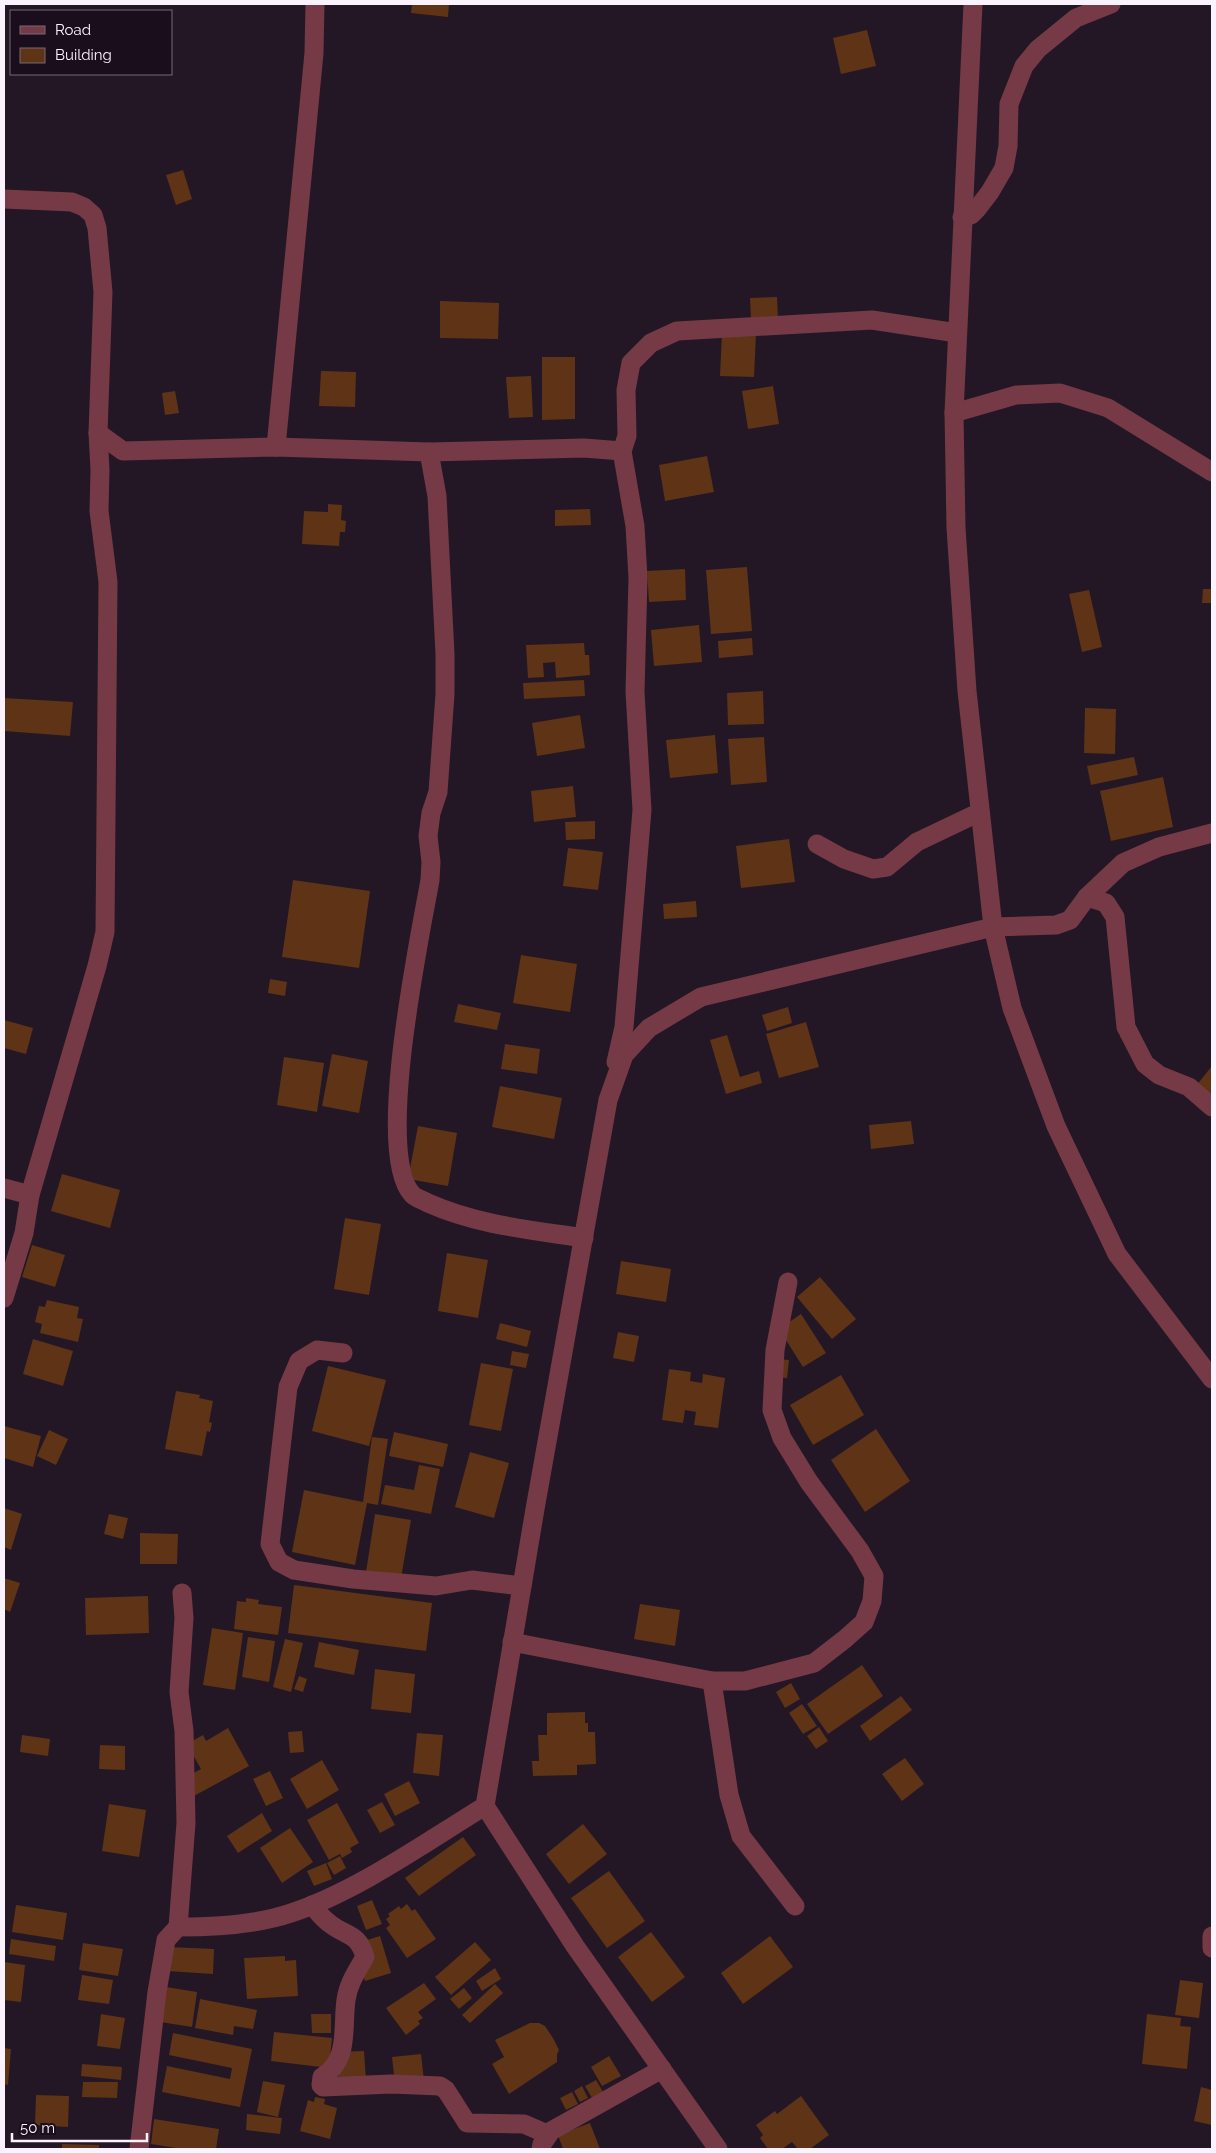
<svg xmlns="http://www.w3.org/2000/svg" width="1216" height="2153" viewBox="0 0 1216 2153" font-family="Raleway,sans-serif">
<rect width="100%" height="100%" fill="#231725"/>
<g fill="#5e3316">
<path d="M412 4H449L448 17 411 13Z"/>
<path d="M867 30 876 66 841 74 833 38Z"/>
<path d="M183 170 192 199 176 205 166 175Z"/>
<path d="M777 297 778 318 751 320 750 298Z"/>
<path d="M440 301 499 303 498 339 440 338Z"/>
<path d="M722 333 756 334 754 377 720 376Z"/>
<path d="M542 357H575V419L542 420Z"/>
<path d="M321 371 356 372 355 407 319 406Z"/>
<path d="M531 376 533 417 509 418 506 377Z"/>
<path d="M773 386 779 424 748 429 742 391Z"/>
<path d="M175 391 179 413 165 415 162 393Z"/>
<path d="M707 456 714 492 665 501 659 465Z"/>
<path d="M328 504 342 505 341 520 346 521 345 532H340L339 546 302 544 304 511 328 512Z"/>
<path d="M590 509 591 525 555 526V510Z"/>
<path d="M747 567 752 631 711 634 706 570Z"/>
<path d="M685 569 686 600 649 602 647 571Z"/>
<path d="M1203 589H1212V603H1202Z"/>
<path d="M1089 590 1102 647 1082 652 1069 594Z"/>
<path d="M699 625 702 662 654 666 651 630Z"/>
<path d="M752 638 753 655 719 658 718 641Z"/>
<path d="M584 643 585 655H589L590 675 556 678 555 662 543 663 544 677 528 678 526 645Z"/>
<path d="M584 680 585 696 524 699 523 683Z"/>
<path d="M763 691 764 724 728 725 727 693Z"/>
<path d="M4 698 73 702 70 736 4 731Z"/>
<path d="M1085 708 1116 709 1115 754 1084 753Z"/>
<path d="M580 715 585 748 537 756 532 723Z"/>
<path d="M715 735 718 773 670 778 666 740Z"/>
<path d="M764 737 767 782 731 785 728 739Z"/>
<path d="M1134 757 1138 775 1091 785 1087 766Z"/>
<path d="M1163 777 1173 827 1111 841 1100 791Z"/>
<path d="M573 786 576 817 534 822 531 791Z"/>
<path d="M595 821V839L566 840 565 822Z"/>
<path d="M789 839 795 882 741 888 736 846Z"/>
<path d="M568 848 603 852 598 890 563 886Z"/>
<path d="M293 880 370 891 359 968 282 957Z"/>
<path d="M696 901 697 917 664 919 663 904Z"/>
<path d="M521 955 577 964 570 1012 513 1003Z"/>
<path d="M270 979 287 982 285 996 268 993Z"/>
<path d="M458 1004 501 1013 497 1030 454 1022Z"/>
<path d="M788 1007 792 1023 767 1031 762 1015Z"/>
<path d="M4 1020 33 1028 26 1054 4 1048Z"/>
<path d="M806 1022 819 1067 779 1078 766 1034Z"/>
<path d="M727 1035 740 1077 759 1071 762 1083 726 1094 710 1040Z"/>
<path d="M505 1044 540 1049 537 1074 501 1069Z"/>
<path d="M332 1054 368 1061 359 1113 322 1106Z"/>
<path d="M284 1057 324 1063 317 1112 277 1105Z"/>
<path d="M1212 1066V1107L1192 1091Z"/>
<path d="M500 1086 562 1098 554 1139 492 1127Z"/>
<path d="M911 1121 914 1144 871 1149 869 1125Z"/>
<path d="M418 1126 457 1133 448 1186 408 1179Z"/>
<path d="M62 1174 120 1190 110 1228 51 1211Z"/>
<path d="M345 1218 381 1224 369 1295 334 1289Z"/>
<path d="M32 1245 65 1255 55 1287 22 1277Z"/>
<path d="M447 1253 488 1260 478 1318 438 1311Z"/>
<path d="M621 1261 671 1269 666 1302 616 1294Z"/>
<path d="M820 1277 856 1319 832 1339 797 1297Z"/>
<path d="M47 1300 79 1307 77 1318 83 1319 78 1342 40 1333 42 1324 35 1322 39 1306 45 1307Z"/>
<path d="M801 1314 826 1353 803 1367 779 1329Z"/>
<path d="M500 1323 531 1331 527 1347 496 1339Z"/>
<path d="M618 1332 639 1336 634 1362 613 1358Z"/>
<path d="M33 1339 73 1351 63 1386 23 1374Z"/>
<path d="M512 1351 529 1354 526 1368 510 1365Z"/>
<path d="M777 1359 789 1360 787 1378 776 1377Z"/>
<path d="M481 1363 513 1369 501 1431 469 1425Z"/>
<path d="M328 1366 386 1380 369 1446 312 1431Z"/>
<path d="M669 1369 691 1372 690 1381 702 1383 703 1374 725 1378 718 1428 694 1425 696 1412 685 1410 683 1423 662 1420Z"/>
<path d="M841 1375 864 1415 813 1445 790 1405Z"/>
<path d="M176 1391 200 1395 199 1398 213 1401 209 1422 212 1423 210 1432 207 1431 202 1456 165 1449Z"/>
<path d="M4 1426 41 1436 33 1467 4 1458Z"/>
<path d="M876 1429 910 1481 865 1512 831 1460Z"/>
<path d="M49 1430 68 1439 56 1465 37 1456Z"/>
<path d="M394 1432 448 1444 443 1467 389 1456Z"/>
<path d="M372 1437 388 1439 378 1505 367 1503 355 1565 292 1552 304 1490 363 1502Z"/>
<path d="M470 1452 509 1463 494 1518 455 1507Z"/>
<path d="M419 1465 440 1469 431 1514 381 1504 385 1485 414 1490Z"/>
<path d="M4 1508 22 1514 11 1550 4 1547Z"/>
<path d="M109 1514 128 1518 123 1539 104 1534Z"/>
<path d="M375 1514 411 1520 401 1578 366 1572Z"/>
<path d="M140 1533 178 1534 177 1564H140Z"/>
<path d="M4 1578 20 1583 10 1612 4 1609Z"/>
<path d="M294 1585 432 1603 426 1651 288 1633Z"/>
<path d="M148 1596 149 1633 86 1635 85 1598Z"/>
<path d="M246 1598 259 1600 258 1604 282 1607 278 1635 234 1629 237 1601 246 1602Z"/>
<path d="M640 1604 680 1610 675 1646 634 1639Z"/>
<path d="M212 1628 243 1633 235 1690 203 1685Z"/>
<path d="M248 1637 275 1641 269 1682 242 1677Z"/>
<path d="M285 1639 303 1643 291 1692 273 1687Z"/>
<path d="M319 1642 359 1650 354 1675 314 1667Z"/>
<path d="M862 1665 883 1696 828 1734 807 1704Z"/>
<path d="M375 1669 415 1674 411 1713 371 1709Z"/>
<path d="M299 1676 307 1679 303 1692 294 1689Z"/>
<path d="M791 1683 800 1699 785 1708 776 1692Z"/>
<path d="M901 1696 912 1710 870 1741 860 1726Z"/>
<path d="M802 1704 817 1726 803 1734 789 1713Z"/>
<path d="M585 1712V1723H588V1732H595L596 1764 577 1765V1775L533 1776 532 1761H539L538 1735H547V1713Z"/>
<path d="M819 1727 828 1741 816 1749 807 1736Z"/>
<path d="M228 1728 249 1766 194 1796 184 1778 201 1769 187 1744 203 1735 206 1741Z"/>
<path d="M302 1731 304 1752 290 1753 288 1732Z"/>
<path d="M417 1733 443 1735 439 1776 413 1773Z"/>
<path d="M22 1735 50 1739 48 1756 20 1752Z"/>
<path d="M100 1745 125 1746V1770L99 1769Z"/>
<path d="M905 1758 924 1784 902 1801 882 1774Z"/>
<path d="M322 1760 339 1790 307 1809 290 1779Z"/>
<path d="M270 1771 283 1798 266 1806 253 1779Z"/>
<path d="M409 1781 420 1803 395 1816 384 1794Z"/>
<path d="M382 1802 395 1825 380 1833 367 1810Z"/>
<path d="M337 1803 359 1843 350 1848 352 1852 342 1858 340 1854 329 1860 307 1820Z"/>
<path d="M109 1804 146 1810 139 1857 102 1851Z"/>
<path d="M262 1813 272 1831 238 1853 227 1836Z"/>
<path d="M583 1824 607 1854 569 1884 546 1854Z"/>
<path d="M290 1828 313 1862 282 1883 260 1848Z"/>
<path d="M463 1837 476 1855 419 1896 405 1878Z"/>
<path d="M340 1856 346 1868 334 1875 327 1863Z"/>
<path d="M326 1863 332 1879 314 1886 307 1871Z"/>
<path d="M609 1871 645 1921 607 1948 571 1898Z"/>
<path d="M372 1900 382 1924 366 1930 357 1906Z"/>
<path d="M407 1904 412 1911 415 1909 436 1939 407 1958 386 1928 390 1925 386 1919 390 1916 388 1914 399 1906 401 1909Z"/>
<path d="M16 1905 67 1913 63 1940 12 1932Z"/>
<path d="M651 1932 685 1977 652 2002 618 1957Z"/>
<path d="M380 1936 391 1973 365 1981 354 1944Z"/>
<path d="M770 1936 793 1967 743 2004 721 1973Z"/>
<path d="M11 1939 56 1946 54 1961 9 1954Z"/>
<path d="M475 1942 491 1960 451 1995 435 1977Z"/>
<path d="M83 1943 123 1949 118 1976 79 1970Z"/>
<path d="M168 1947 214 1949 213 1974 167 1971Z"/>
<path d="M285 1956V1961L296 1960 298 1996 247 1999 244 1958Z"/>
<path d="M4 1962 25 1965 21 2002 4 2000Z"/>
<path d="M495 1968 501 1979 482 1991 476 1981Z"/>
<path d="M82 1975 113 1980 109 2004 78 2000Z"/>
<path d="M1180 1980 1203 1983 1199 2018 1175 2015Z"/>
<path d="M424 1983 436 1999 418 2012 423 2018 418 2021 420 2024 406 2035 386 2008Z"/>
<path d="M495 1984 503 1993 470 2023 462 2015Z"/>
<path d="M160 1986 197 1992 192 2027 154 2021Z"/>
<path d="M464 1988 472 1998 459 2009 450 1999Z"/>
<path d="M200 1999 257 2010 253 2029 234 2026 233 2035 195 2028Z"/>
<path d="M101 2014 125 2018 120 2049 97 2046Z"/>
<path d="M311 2014H331V2033H312Z"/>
<path d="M1147 2014 1181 2018 1180 2026 1191 2027 1187 2069 1142 2064Z"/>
<path d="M530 2023H539L545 2026 553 2038 559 2050 557 2054V2062L509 2094 492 2064 504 2057 495 2040Z"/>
<path d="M274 2032 332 2038 329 2068 271 2061Z"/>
<path d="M173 2033 252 2049 240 2107 162 2092 167 2066 230 2079 232 2068 169 2055Z"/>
<path d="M4 2048 11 2049 8 2085 4 2084Z"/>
<path d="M364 2051 366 2080 339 2082 337 2052Z"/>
<path d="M421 2054 424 2081 395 2084 392 2057Z"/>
<path d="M609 2056 621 2076 602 2086 591 2067Z"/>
<path d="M82 2064 122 2067 121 2080 81 2076Z"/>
<path d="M596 2080 603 2092 592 2098 585 2086Z"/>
<path d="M263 2081 285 2085 278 2117 257 2112Z"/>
<path d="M83 2082H118L117 2098 82 2097Z"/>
<path d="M582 2086 588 2098 580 2102 574 2091Z"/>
<path d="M1201 2087 1212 2090V2125L1194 2121Z"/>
<path d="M572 2092 578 2104 566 2110 560 2098Z"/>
<path d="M36 2095 69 2096 68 2127 35 2125Z"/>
<path d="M801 2096 829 2135 810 2149H798L792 2142 782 2149 773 2148 768 2149 760 2138 763 2135 756 2125 775 2111 777 2114Z"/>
<path d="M315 2097 325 2099 324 2104 337 2108 330 2139 300 2131 308 2100 314 2102Z"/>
<path d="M247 2114 282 2118 280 2134 246 2130Z"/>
<path d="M154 2119 219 2129 216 2149H183L151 2144Z"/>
<path d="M590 2123 600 2149H563L558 2135Z"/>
<path d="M62 2144 99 2145V2149H62Z"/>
</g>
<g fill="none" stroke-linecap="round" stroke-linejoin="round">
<g stroke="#753a45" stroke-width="19">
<path d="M973 4 954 413 956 528 967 691 993 927 1012 1008 1056 1126 1117 1254 1212 1379"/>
<path d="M4 199 72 202 84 207 93 215 97 228 103 292 98 433 100 470 99 511 108 582 105 932 97 966 30 1195 24 1233 4 1298"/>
<path d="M962 217 971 215 977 209 990 192 1004 168 1008 146 1009 104 1024 66 1038 49 1076 18 1111 4"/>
<path d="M954 413 1016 395 1060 393 1108 408 1212 472"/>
<path d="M98 433 123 451 276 447 429 452 584 448 622 451"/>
<path d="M276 447 314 53 315 4"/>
<path d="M429 452 437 496 445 654V694L438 792 431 813 428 836 431 862 430 880C420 937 374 1154 412 1194 415 1198 423 1200 428 1203 477 1225 531 1230 584 1238"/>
<path d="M817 844 844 859 873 869 887 867 917 842 980 812"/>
<path d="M1087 897 1106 903 1115 917 1126 1027 1145 1064 1159 1075 1189 1087 1212 1107"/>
<path d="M616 1062 624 1027 642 810 635 692 638 578 635 526 622 451 627 436 626 390 631 363 651 343 677 331 872 320 957 333"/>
<path d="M4 1188 30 1195"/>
<path d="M343 1353 317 1350 299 1361 288 1387 270 1544 279 1562 294 1570 353 1579 436 1586 472 1580 522 1586"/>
<path d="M512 1642 712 1681H745L814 1663 845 1639 864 1622 872 1601 874 1576 860 1551 809 1482 782 1438 772 1410 775 1350 788 1282"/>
<path d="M712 1681 729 1795 741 1836 795 1906"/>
<path d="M485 1806 575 1946 718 2149"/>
<path d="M312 1905C317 1911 322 1918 329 1923 346 1937 358 1932 365 1957 357 1971 348 1984 346 2000 342 2028 350 2060 322 2077L321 2085 323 2087 391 2084 440 2086 446 2090 467 2123 524 2124 547 2134"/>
<path d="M178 1927 186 1823 184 1731 179 1692 184 1618 182 1593"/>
<path d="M1212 1936V1948"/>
<path d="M139 2149 157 1992 166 1940 178 1927C215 1927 256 1925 291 1913 356 1892 426 1842 485 1806L535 1509 608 1100 624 1055 649 1028 701 997 993 927 1056 925 1070 920 1087 897 1123 863 1159 847 1212 833"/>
<path d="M541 2149 542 2144 551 2131 662 2069"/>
</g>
</g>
<rect width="1216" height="2153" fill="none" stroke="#faf2fc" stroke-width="10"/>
<rect x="10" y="10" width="162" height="65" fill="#1a0e1c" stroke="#746976"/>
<rect x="20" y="26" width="25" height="8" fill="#753a45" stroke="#746976"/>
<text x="55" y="35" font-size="15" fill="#faf2fc">Road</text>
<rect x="20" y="48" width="25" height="15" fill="#5e3316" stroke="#746976"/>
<text x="55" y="60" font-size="15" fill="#faf2fc">Building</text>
<path d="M12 2133v8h135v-8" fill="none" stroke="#faf2fc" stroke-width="2.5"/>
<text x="20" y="2133" font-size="15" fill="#faf2fc" stroke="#1a0e1c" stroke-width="4" paint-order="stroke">50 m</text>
</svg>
